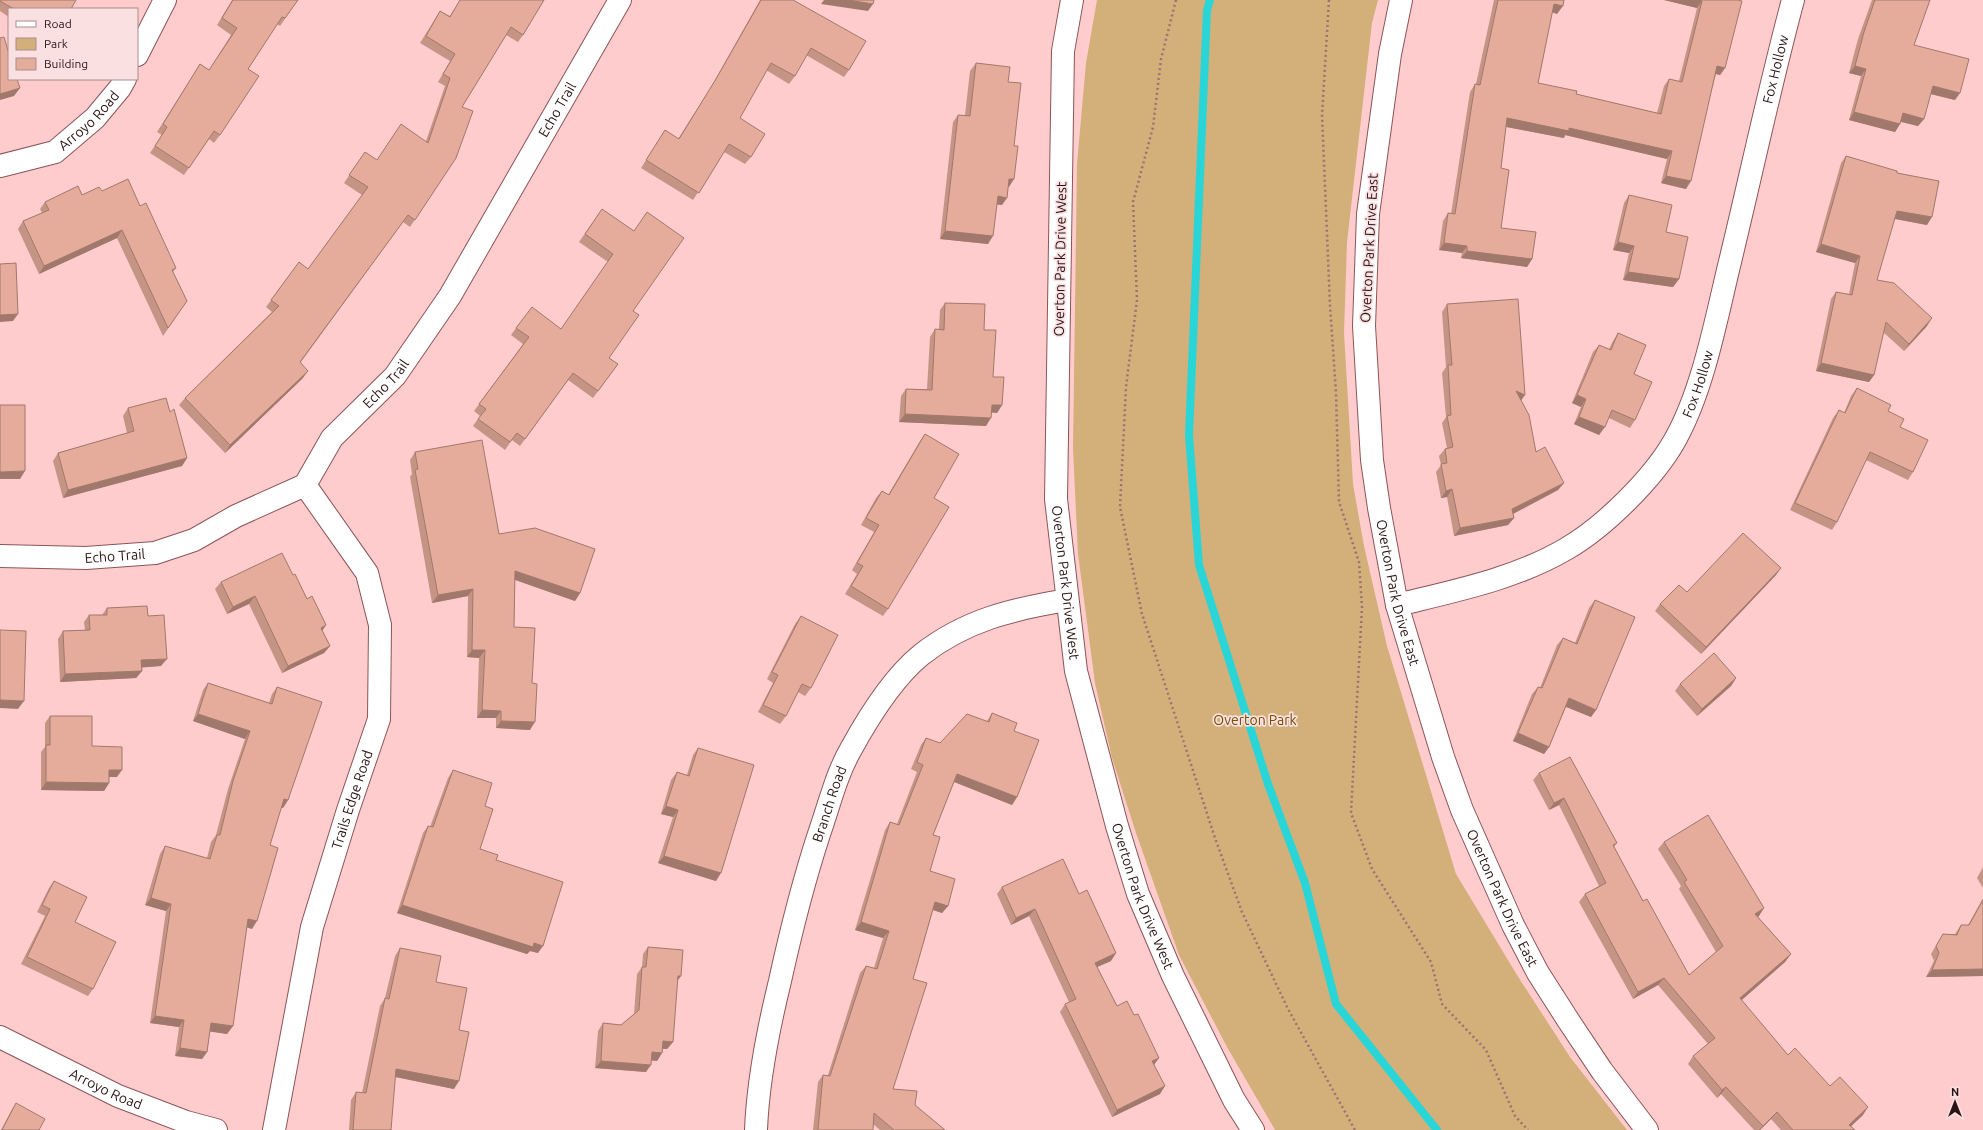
<svg xmlns="http://www.w3.org/2000/svg" width="1983" height="1130" viewBox="0 0 1983 1130" font-family="Ubuntu,sans-serif">
<rect width="100%" height="100%" fill="#ffcccd"/>
<path fill="#d3af79" d="M1097 0H1378L1372 23 1347 242 1344 333 1353 484 1364 546 1387 646 1456 874 1517 975 1570 1057 1627 1130H1275L1227 1047 1179 955 1136 833 1112 758 1095 683 1078 554 1073 449 1077 164 1086 63Z"/>
<g fill="none" stroke-linecap="round" stroke-linejoin="round">
<path stroke="#2ad5d7" stroke-width="8" d="M1210 0 1207 10 1189 435 1199 565 1268 784 1305 883 1336 1004 1437 1130"/>
<defs>
<g id="street">
<path id="s1" d="M1072 0 1063 51 1056 499 1076 671 1117 826 1138 894 1173 976 1234 1100 1253 1130"/>
<path id="s2" d="M1401 0 1390 54 1368 214 1364 326 1372 460 1379 508 1397 605 1443 757 1462 810 1513 925 1538 973 1568 1020 1602 1071 1647 1130"/>
<path d="M137 55 165 0"/>
<path id="s3" d="M0 166 55 152 95 118 120 88 125 79"/>
<path id="s4" d="M0 556 86 558 155 553 194 540 236 516 305 485 332 438 395 376 450 296 620 0"/>
<path id="s5" d="M1397 605C1454 591 1515 579 1566 549 1604 527 1653 479 1675 440 1702 392 1715 325 1728 270 1750 180 1769 89 1793 0"/>
<path id="s6" d="M0 1037 118 1096 186 1122 216 1130"/>
<path id="s7" d="M274 1130 312 927 348 810 379 719 380 625 367 573 305 485"/>
<path id="s8" d="M756 1130C758 1079 768 1030 780 981 791 931 803 883 819 834 829 806 836 775 851 749 868 718 894 677 921 655 965 620 1013 609 1067 600"/>
</g>
</defs>
<use href="#street" stroke="#8b5558" stroke-width="24"/>
<g stroke="#987374" stroke-width="2.5" stroke-dasharray="2 3" stroke-linecap="butt">
<path d="M1176 0 1161 59 1153 127 1133 202 1137 300 1126 387 1120 507 1142 614 1215 838 1242 912 1288 1009 1355 1130"/>
<path d="M1329 0 1322 115 1330 305 1336 393 1339 502 1359 562 1362 607 1351 813 1372 869 1431 962 1442 1004 1486 1050 1515 1116 1528 1130"/>
</g>
<use href="#street" stroke="#fff" stroke-width="22"/>
</g>
<g fill="#c69485">
<path d="M0 0 71 9H9V17L0 11Z"/>
<path d="M232 0H298L280 26 277 24 248 69 220 135 214 143 209 139 184 175 150 153 162 135 157 132 195 72 200 64 209 70 231 35 217 25Z"/>
<path d="M460 0H544L523 35 518 42 506 35 462 107 456 158 410 227 403 222 301 362 303 378 225 453 179 405 185 398 272 312 266 307 299 262 308 269 362 195 344 183 365 152 377 160 426 141 445 86 438 82 450 61 420 43 440 11 450 16Z"/>
<path d="M760 0H793L849 70 844 77 806 55 795 76 789 84 766 70 740 118 751 157 745 164 724 152 693 200 641 168 665 130 678 139 711 87Z"/>
<path d="M1494 0H1564L1557 14 1552 12 1538 83 1576 94 1657 113 1664 86 1669 79 1679 81 1697 8 1664 0H1738L1725 68 1720 75 1716 74 1686 189 1661 183 1667 159 1565 135 1564 138 1506 127 1501 168V228L1532 259 1527 267 1461 258 1462 253 1439 250 1443 221 1448 213 1451 214 1470 92 1475 84H1476Z"/>
<path d="M1872 0H1930L1914 45 1955 100 1930 94 1924 119 1918 126 1901 122 1895 132 1849 120 1861 76 1849 73 1858 39Z"/>
<path d="M976 63 1008 82 1009 187 1008 186 1002 205 997 204 988 244 940 239 953 122 958 115H965L970 71Z"/>
<path d="M1846 156 1897 173 1927 225 1894 219 1877 280 1927 326 1904 351 1883 332 1874 375 1869 382 1816 371 1831 299 1836 292 1849 294 1855 263 1816 252 1841 163Z"/>
<path d="M102 191 140 206 176 268 173 272 187 301 163 336 117 238 39 274 18 229 23 221 42 213 40 209 45 202Z"/>
<path d="M1629 195 1679 279 1673 287 1623 280 1629 253 1613 250 1624 203Z"/>
<path d="M602 209 633 311 609 358 618 364 593 398 568 380 520 446 512 440 505 450 473 426 480 416 474 411 523 344 511 335 516 328 561 329 608 262 579 242Z"/>
<path d="M945 303 984 330 993 377 1002 405 997 413 991 412 986 426 899 422 901 396 906 389H927L930 337 935 329H939L940 310Z"/>
<path d="M1447 304 1521 401 1536 452 1564 483 1558 490 1513 514 1514 518 1508 525 1454 536 1447 497 1441 498 1436 472 1441 465 1439 456 1445 449 1447 448 1442 423 1446 417 1442 373 1446 367 1442 312Z"/>
<path d="M1618 333 1634 374 1635 420 1630 428 1609 418 1599 435 1574 424 1581 407 1572 403 1593 352 1599 345 1609 349 1613 341Z"/>
<path d="M1857 388 1888 411 1900 427 1913 472 1908 480 1866 460 1837 522 1832 530 1790 510 1833 418 1839 410 1844 413 1851 396Z"/>
<path d="M128 408 170 412 187 458 182 466 63 498 53 461 58 453 127 433 123 416Z"/>
<path d="M925 434 934 498 888 609 883 616 845 594 857 574 852 570 874 532 861 525 876 498 882 491 888 495 920 441Z"/>
<path d="M415 452 499 534 580 593 575 601 515 580 514 627 530 730 496 728V718H477L479 658 467 657 468 596 432 603 410 477 412 474 410 460Z"/>
<path d="M293 575 307 599 326 625 322 630 330 646 324 653 282 673 249 604 227 614 215 589 221 582Z"/>
<path d="M1776 575 1701 654 1655 611 1660 604 1687 592Z"/>
<path d="M1595 600 1596 710 1591 717 1566 707 1549 747 1544 754 1513 741 1532 694 1538 687 1540 688 1557 645 1563 638 1575 643 1589 608Z"/>
<path d="M107 608 148 616 161 666 142 667V671L136 678 60 682 58 639 63 631 85 630 84 622 89 615H102Z"/>
<path d="M801 616 811 688 805 696 798 692 786 716 780 724 758 712 773 683 767 679 795 624Z"/>
<path d="M1736 678 1731 686 1697 716 1675 691 1680 684Z"/>
<path d="M208 683 269 703 272 694 277 687 288 800 283 808 281 807 270 845 252 929 247 927 233 1026 227 1034 210 1031 207 1052 202 1059 175 1056 179 1027 150 1023 166 911 145 905 160 854 165 846 207 858 211 842 216 835 228 789 245 739 193 721 203 690Z"/>
<path d="M992 713 1014 731 1017 797 1012 805 954 782 933 835 930 871 948 906 942 913 933 910 913 979 893 1089 915 1105 945 1130H880L873 1124V1130H813L818 1082 823 1075H828L860 973 866 966 874 968 883 938 855 930 885 830 890 822 897 824 917 772 911 769 921 745 926 738 940 743 987 721Z"/>
<path d="M50 716 92 746 117 777H109V783L104 791 41 790V752L45 747V723Z"/>
<path d="M698 748 716 881 658 863 673 817 661 814 671 780 677 772 687 775 693 755Z"/>
<path d="M453 770 485 806 480 849 496 860 538 953 530 951 527 954 397 913 423 833 428 826 430 827 448 778Z"/>
<path d="M1539 773 1617 843 1614 847 1643 901 1689 975 1716 952 1679 889 1681 886 1658 849 1664 842 1759 916 1758 917 1791 954 1785 962 1741 1000 1788 1055 1830 1086 1863 1115 1851 1126 1855 1130H1781L1771 1119 1760 1130H1754L1721 1094 1717 1098 1688 1064 1693 1056 1708 1044 1658 985 1633 999 1579 902 1585 894 1599 886 1559 805 1549 810 1533 780Z"/>
<path d="M1983 867V888L1977 878Z"/>
<path d="M54 881 75 922 93 989 88 996 21 964 45 916 37 912 49 888Z"/>
<path d="M1002 887 1079 894 1111 961 1097 967 1117 1006 1154 1065 1160 1094 1112 1117 1060 1012 1065 1004 1069 1002 1029 916 1011 925 997 894Z"/>
<path d="M1983 898V977V976L1926 977 1934 961 1931 954 1938 942 1943 934H1955L1961 925H1968Z"/>
<path d="M648 947 677 981 673 1042 667 1049H663L662 1053 657 1061 651 1060 646 1072 595 1068 598 1031 603 1023 621 1025 634 1014 637 974 642 967 643 954Z"/>
<path d="M400 948 436 982 459 1030 454 1089 395 1077 391 1130H349L351 1100 356 1092 362 1093 380 1006 385 998 395 956Z"/>
<path d="M16 1103 39 1130H1L11 1111Z"/>
</g>
<g fill="#a1786c">
<path d="M824 0H848L873 4 868 11 821 4Z"/>
<path d="M1664 0H1699L1702 1 1697 8Z"/>
<path d="M1554 4 1563 6 1557 14 1549 11Z"/>
<path d="M1717 66 1725 68 1720 75 1712 73Z"/>
<path d="M1855 66 1866 69 1861 76 1849 73Z"/>
<path d="M1933 86 1960 93 1955 100 1927 93Z"/>
<path d="M20 88 14 96 0 100V94Z"/>
<path d="M1854 112 1900 124 1895 132 1849 120Z"/>
<path d="M1903 113 1924 119 1918 126 1898 121Z"/>
<path d="M1507 118 1569 128 1672 151 1667 159 1565 135 1564 138 1502 126Z"/>
<path d="M1666 176 1691 181 1686 189 1661 183Z"/>
<path d="M1009 179H1014L1009 187 1004 186Z"/>
<path d="M998 196 1007 198 1002 205 992 204Z"/>
<path d="M1897 211 1932 217 1927 225 1891 218Z"/>
<path d="M122 230 117 238 39 274 44 266Z"/>
<path d="M945 231 993 236 988 244 940 239Z"/>
<path d="M1618 242 1634 246 1629 253 1613 250Z"/>
<path d="M1444 243 1467 246 1462 253 1439 250Z"/>
<path d="M1821 244 1860 256 1855 263 1816 252Z"/>
<path d="M1467 251 1532 259 1527 267 1461 258Z"/>
<path d="M1628 272 1679 279 1673 287 1623 280Z"/>
<path d="M18 314 13 321 0 322V315Z"/>
<path d="M1932 318 1927 326 1904 351 1909 344Z"/>
<path d="M1821 363 1874 375 1869 382 1816 371Z"/>
<path d="M308 371 303 378 225 453 230 445Z"/>
<path d="M1516 391 1525 395 1520 402Z"/>
<path d="M1577 395 1586 399 1581 407 1572 403Z"/>
<path d="M992 405H1002L997 413 986 412Z"/>
<path d="M905 414 991 418 986 426 899 422Z"/>
<path d="M1579 417 1605 427 1599 435 1574 424Z"/>
<path d="M187 458 182 466 63 498 68 490Z"/>
<path d="M25 471 20 479H0V472Z"/>
<path d="M1564 483 1558 490 1507 517 1512 509Z"/>
<path d="M1452 489 1447 497 1441 498 1446 491Z"/>
<path d="M1514 518 1508 525 1454 536 1460 528Z"/>
<path d="M1781 568 1776 575 1701 654 1706 647Z"/>
<path d="M515 571 580 593 575 601 510 578Z"/>
<path d="M473 589 468 596 432 603 438 595Z"/>
<path d="M255 596 249 604 227 614 233 607Z"/>
<path d="M326 625 321 633V628Z"/>
<path d="M330 646 324 653 282 673 288 666Z"/>
<path d="M472 650H485L479 658 467 657Z"/>
<path d="M167 659 161 666 136 668 141 660Z"/>
<path d="M142 671 136 678 60 682 65 674Z"/>
<path d="M1736 678 1731 686 1697 716 1702 709Z"/>
<path d="M1569 698 1596 710 1591 717 1564 706Z"/>
<path d="M0 700 24 701 18 709 0 708Z"/>
<path d="M482 710 501 711 496 718H477Z"/>
<path d="M198 714 250 731 245 739 193 721Z"/>
<path d="M501 721 535 722 530 730 496 728Z"/>
<path d="M1518 733 1549 747 1544 754 1513 741Z"/>
<path d="M109 770H122L117 777H104Z"/>
<path d="M957 774 1017 797 1012 805 952 781Z"/>
<path d="M46 782 109 783 104 791 41 790Z"/>
<path d="M1564 798 1559 805 1549 810 1554 803Z"/>
<path d="M284 799 288 800 283 808 278 806Z"/>
<path d="M666 806 678 810 673 817 661 814Z"/>
<path d="M664 856 721 873 716 881 658 863Z"/>
<path d="M151 898 171 904 166 911 145 905Z"/>
<path d="M935 902 948 906 942 913 930 909Z"/>
<path d="M402 905 534 943 543 946 538 953 530 951 527 954 397 913Z"/>
<path d="M1764 908 1759 916 1750 921 1755 914Z"/>
<path d="M1035 909 1029 916 1011 925 1016 918Z"/>
<path d="M248 919 257 921 252 929 243 926Z"/>
<path d="M861 922 889 931 883 938 855 930Z"/>
<path d="M1116 953 1111 961 1090 970 1095 963Z"/>
<path d="M1791 954 1785 962 1735 1006 1740 998Z"/>
<path d="M1983 969V976L1926 977 1932 970Z"/>
<path d="M678 976H681L676 983Z"/>
<path d="M1664 978 1658 985 1633 999 1638 992Z"/>
<path d="M155 1016 184 1020 179 1027 150 1023Z"/>
<path d="M211 1023 233 1026 227 1034 206 1031Z"/>
<path d="M663 1041 673 1042 667 1049 658 1048Z"/>
<path d="M180 1048 207 1052 202 1059 175 1056Z"/>
<path d="M652 1052 662 1053 657 1061 647 1060Z"/>
<path d="M1159 1058 1154 1065 1152 1061Z"/>
<path d="M601 1061 651 1065 646 1072 595 1068Z"/>
<path d="M396 1069 459 1081 454 1089 391 1076Z"/>
<path d="M1165 1086 1160 1094 1112 1117 1117 1110Z"/>
<path d="M1726 1087 1721 1094 1717 1098 1722 1090Z"/>
<path d="M1868 1107 1863 1115 1847 1130 1849 1125Z"/>
<path d="M1777 1112 1771 1119 1760 1130H1759Z"/>
</g>
<g fill="#e6ac9b" stroke="#a1786c">
<path d="M0 0H76L71 9H14L0 1Z"/>
<path d="M233 0H298L285 18 282 17 248 69 259 76 220 135 214 131 189 168 155 146 167 127 163 124 200 64 209 70 237 28 222 18Z"/>
<path d="M460 0H544L523 35 511 27 462 107 473 111 456 158 415 220 408 215 300 362 308 371 230 445 185 398 279 306 271 300 299 262 308 269 368 187 349 175 365 152 377 160 401 124 428 143 450 78 443 74 455 54 426 36 440 11 450 17Z"/>
<path d="M761 0H793L866 41 849 70 811 48 795 76 771 63 740 118 765 134 751 157 729 144 699 193 646 160 665 130 679 139 716 79Z"/>
<path d="M848 0H874L873 4Z"/>
<path d="M1498 0H1564L1563 6 1554 4 1538 83 1577 91 1576 94 1661 114 1669 79 1682 82 1702 1 1699 0H1738L1742 1 1725 68 1717 66 1691 181 1666 176 1672 151 1569 128V131L1507 118 1501 168 1509 170 1501 228 1536 232 1532 259 1467 251V246L1444 243 1448 213 1455 214 1475 84 1480 85Z"/>
<path d="M1875 0H1930L1914 45 1969 59 1960 93 1933 86 1924 119 1903 113 1900 124 1854 112 1866 69 1855 66 1864 32Z"/>
<path d="M4 37 9 54V79H17L20 88 0 94V38Z"/>
<path d="M976 63 1010 67 1008 82 1021 83 1014 146H1018L1014 179H1009L1007 198 998 196 993 236 945 231 958 115 970 116Z"/>
<path d="M1846 156 1897 171V173L1939 181 1932 217 1897 211 1877 280 1894 283 1932 318 1909 344 1886 322 1874 375 1821 363 1836 292 1852 295 1860 256 1821 244Z"/>
<path d="M128 179 140 206 146 203 176 268 172 270 187 301 168 328 122 230 44 266 23 221 49 210 45 202 78 186 82 195 99 187 102 191Z"/>
<path d="M1629 195 1672 205 1666 232 1688 237 1679 279 1628 272 1634 246 1618 242Z"/>
<path d="M602 209 634 231 647 212 684 238 633 311 639 315 609 358 618 364 598 391 573 373 525 439 517 433 510 442 478 419 486 409 479 404 529 337 516 328 532 307 561 329 613 254 585 234Z"/>
<path d="M16 263 18 314 0 315V264Z"/>
<path d="M1518 299 1525 395 1516 391 1529 415 1536 452 1545 447 1564 483 1512 509 1514 518 1460 528 1452 489 1446 491 1441 464 1447 463 1445 449 1453 447 1447 416 1451 415 1448 365H1452L1447 304Z"/>
<path d="M945 303 985 304 984 330H996L993 377H1004L1002 405H992L991 418 905 414 906 389 932 390 935 329 944 330Z"/>
<path d="M1618 333 1646 345 1634 374 1652 382 1635 420 1612 410 1605 427 1579 417 1586 399 1577 395 1599 345 1611 350Z"/>
<path d="M1857 388 1891 405 1888 411 1904 419 1900 427 1928 440 1913 472 1870 452 1837 522 1795 503 1839 410 1845 413Z"/>
<path d="M166 398 170 412 174 409 187 458 68 490 58 453 134 431 128 408Z"/>
<path d="M0 405H25V471L0 472Z"/>
<path d="M925 434 959 454 934 498 949 507 888 609 851 586 863 566 857 563 879 525 866 518 882 491 889 495Z"/>
<path d="M482 440 499 534 535 528 595 549 580 593 515 571 514 627 535 628 532 683 537 684 535 722 501 721V711L482 710 485 650H472L473 589 438 595 415 470 418 469 415 452Z"/>
<path d="M1743 533 1781 568 1706 647 1660 604 1679 585 1687 592Z"/>
<path d="M282 553 293 575 295 574 307 599 312 596 326 625 321 628 330 646 288 666 255 596 233 607 221 582Z"/>
<path d="M1595 600 1635 617 1596 710 1569 698 1549 747 1518 733 1538 687 1542 688 1563 638 1577 644Z"/>
<path d="M147 606 148 616 164 615 167 659 141 660 142 671 65 674 63 631 90 630 89 615H107V608Z"/>
<path d="M801 616 838 635 811 688 802 684 786 716 763 705 778 675 772 672Z"/>
<path d="M0 630 26 631 24 701 0 700Z"/>
<path d="M1714 653 1736 678 1702 709 1680 684Z"/>
<path d="M208 683 272 704 277 687 322 702 288 800 284 799 270 845 278 848 257 921 248 919 233 1026 211 1023 207 1052 180 1048 184 1020 155 1016 171 904 151 898 165 846 210 859 217 835H220L233 781 250 731 198 714Z"/>
<path d="M992 713 1017 723 1014 731 1039 740 1017 797 957 774 933 835 940 837 930 871 955 879 948 906 935 902 913 979 927 983 893 1089 917 1091 915 1105 945 1130H894L874 1113 873 1130H818L823 1075 830 1076 866 966 877 969 889 931 861 922 890 822 899 825 923 765 917 762 926 738 940 743 967 714 989 722Z"/>
<path d="M50 716H92V746L122 747V770H109V783L46 782V745H50Z"/>
<path d="M698 748 754 765 721 873 664 856 678 810 666 806 677 772 689 776Z"/>
<path d="M1570 757 1617 843 1613 845 1643 901 1647 899 1689 975 1723 946 1684 882 1687 880 1664 842 1708 815 1764 908 1755 914 1791 954 1740 998 1788 1055 1795 1048 1830 1086 1840 1077 1868 1107 1849 1125 1855 1130H1793L1777 1112 1763 1126 1726 1087 1722 1090 1693 1056 1715 1038 1664 978 1638 992 1585 894 1606 883 1564 798 1554 803 1539 773Z"/>
<path d="M453 770 492 783 485 806 493 809 480 849 498 855 496 860 563 882 543 946 534 943 533 947 402 905 428 826 433 827Z"/>
<path d="M1063 859 1079 894 1087 890 1116 953 1095 963 1117 1006 1127 1001 1134 1015 1138 1014 1159 1058 1152 1061 1165 1086 1117 1110 1065 1004 1076 999 1035 909 1016 918 1002 887Z"/>
<path d="M54 881 87 897 75 922 116 942 93 989 27 957 50 909 42 905Z"/>
<path d="M1983 900V969L1932 970 1939 953 1936 946 1943 934 1957 935 1961 925H1969Z"/>
<path d="M648 947 683 950 681 976H678L673 1042 663 1041 662 1053 652 1052 651 1065 601 1061 603 1023 621 1025 639 1010 642 967H646Z"/>
<path d="M400 948 441 956 436 982 467 988 459 1030 469 1032 459 1081 396 1069 391 1130H353L356 1092 366 1093 385 998 389 999Z"/>
<path d="M16 1103 45 1119 39 1130H2Z"/>
</g>
<g text-anchor="middle" stroke-width="3.5" stroke-linejoin="round" paint-order="stroke">
<g font-size="14" fill="#291314" stroke="#fbe0e1">
<text dy="5" stroke="none"><textPath href="#s5" startOffset="719">Fox Hollow</textPath></text>
<text dy="5" stroke="none"><textPath href="#s4" startOffset="775">Echo Trail</textPath></text>
<text dy="5" stroke="none"><textPath href="#s3" startOffset="103">Arroyo Road</textPath></text>
<text transform="translate(1369 248) rotate(-87)" y="5">Overton Park Drive East</text>
<text transform="translate(1060 259) rotate(-89)" y="5">Overton Park Drive West</text>
<text dy="5" stroke="none"><textPath href="#s4" startOffset="451">Echo Trail</textPath></text>
<text dy="5" stroke="none"><textPath href="#s5" startOffset="395">Fox Hollow</textPath></text>
<text dy="5" stroke="none"><textPath href="#s4" startOffset="115">Echo Trail</textPath></text>
<text dy="5" stroke="none"><textPath href="#s1" startOffset="584">Overton Park Drive West</textPath></text>
<text dy="5" stroke="none"><textPath href="#s2" startOffset="598">Overton Park Drive East</textPath></text>
<text dy="5" stroke="none"><textPath href="#s7" startOffset="340">Trails Edge Road</textPath></text>
<text dy="5" stroke="none"><textPath href="#s8" startOffset="335">Branch Road</textPath></text>
<text dy="5" stroke="none"><textPath href="#s1" startOffset="908">Overton Park Drive West</textPath></text>
<text dy="5" stroke="none"><textPath href="#s2" startOffset="922">Overton Park Drive East</textPath></text>
<text dy="5" stroke="none"><textPath href="#s6" startOffset="118">Arroyo Road</textPath></text>
</g>
<g font-size="14" fill="#754f02" stroke="#fbe0e1">
<text x="1255" y="725">Overton Park</text>
</g>
</g>
<rect x="8" y="8" width="130" height="72" fill="#fbe0e1" stroke="#a78e8f"/>
<rect x="16" y="21" width="20" height="6" fill="#ffffff" stroke="#a78e8f"/>
<text x="44" y="28" font-size="12" fill="#291314">Road</text>
<rect x="16" y="38" width="20" height="12" fill="#d3af79" stroke="#a78e8f"/>
<text x="44" y="48" font-size="12" fill="#291314">Park</text>
<rect x="16" y="58" width="20" height="12" fill="#e6ac9b" stroke="#a78e8f"/>
<text x="44" y="68" font-size="12" fill="#291314">Building</text>
<g transform="translate(1955 1102)" stroke="#fbe0e1" stroke-width="3" paint-order="stroke">
<path d="M0-3L7 15L0 10L-7 15Z" fill="#291314"/>
<text y="-6" font-size="11" font-weight="bold" text-anchor="middle" fill="#291314">N</text>
</g>
</svg>
